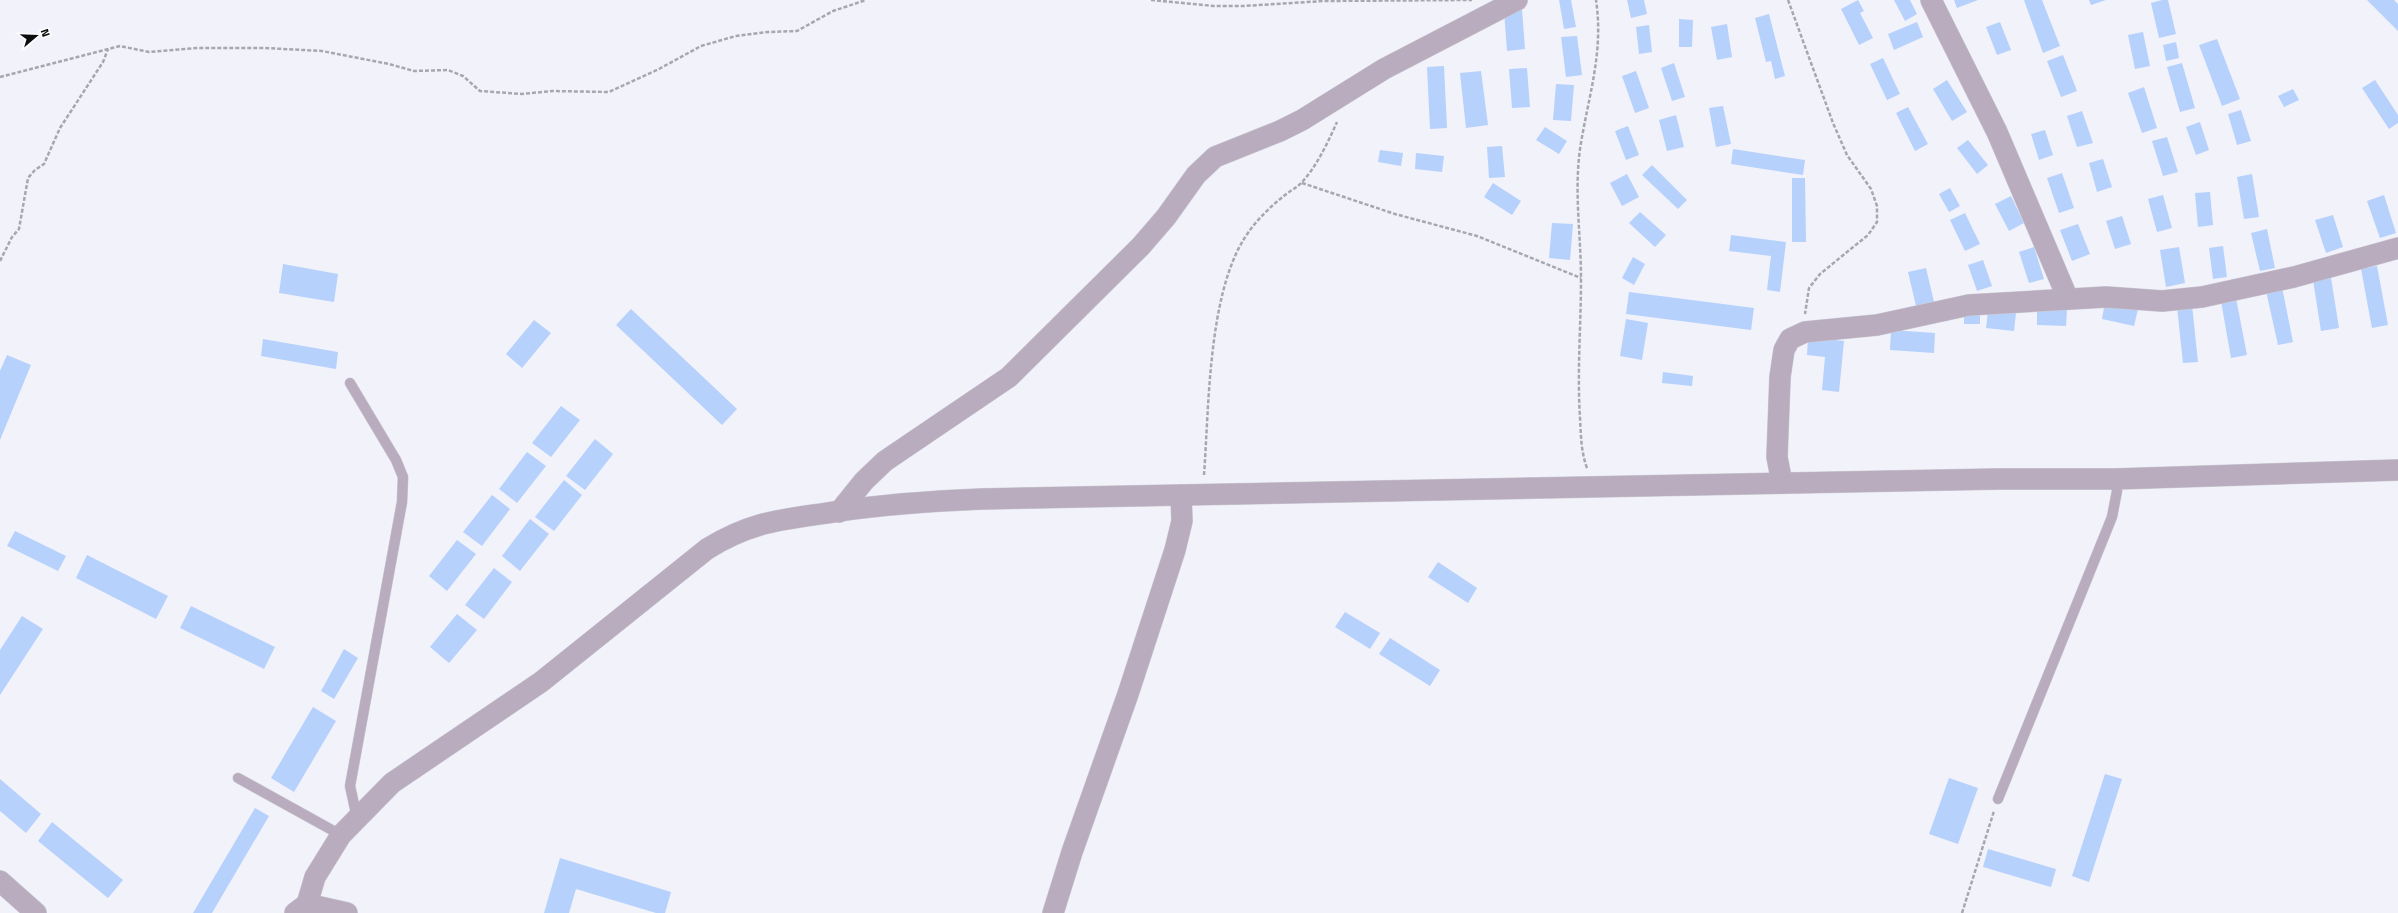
<svg xmlns="http://www.w3.org/2000/svg" width="2398" height="913" viewBox="0 0 2398 913" font-family="'Titillium Web',sans-serif">
<rect width="100%" height="100%" fill="#f2f2fb"/>
<g fill="#b6d1fc">
<path d="M1559 0H1571L1576 27 1564 29Z"/>
<path d="M1627 0H1644L1647 14 1631 18Z"/>
<path d="M1858 0 1864 11 1860 13 1873 38 1859 45 1841 9Z"/>
<path d="M1894 0H1910L1917 14 1905 21Z"/>
<path d="M1954 0H1978L1957 8Z"/>
<path d="M2024 0H2042L2060 46 2043 53Z"/>
<path d="M2089 0H2106L2091 5Z"/>
<path d="M2162 0H2168L2176 34 2159 38 2151 3Z"/>
<path d="M2367 0H2394L2398 4V31Z"/>
<path d="M1522 9 1525 49 1507 51 1504 11Z"/>
<path d="M1769 14 1785 76 1775 79 1771 61 1766 62 1755 18Z"/>
<path d="M1679 19 1693 20 1692 47H1679Z"/>
<path d="M1917 22 1923 37 1894 50 1888 34Z"/>
<path d="M2000 22 2011 50 1997 55 1986 27Z"/>
<path d="M1727 24 1732 57 1717 60 1711 27Z"/>
<path d="M1649 25 1652 52 1639 54 1636 27Z"/>
<path d="M2143 32 2150 66 2135 69 2128 35Z"/>
<path d="M1577 36 1582 75 1566 77 1561 37Z"/>
<path d="M2217 39 2240 99 2222 106 2199 45Z"/>
<path d="M2176 42 2179 58 2166 61 2163 45Z"/>
<path d="M2063 55 2077 91 2061 97 2047 61Z"/>
<path d="M1883 58 1900 94 1887 100 1870 64Z"/>
<path d="M1674 63 1685 97 1672 101 1661 68Z"/>
<path d="M2182 63 2195 108 2180 112 2167 67Z"/>
<path d="M1444 66 1447 128 1430 129 1427 67Z"/>
<path d="M1527 68 1530 107 1512 108 1509 69Z"/>
<path d="M1481 71 1488 125 1466 128 1460 73Z"/>
<path d="M1636 71 1649 108 1635 113 1622 76Z"/>
<path d="M1947 80 1967 112 1952 121 1933 89Z"/>
<path d="M2375 80 2398 115V123L2389 129 2362 88Z"/>
<path d="M1556 84 1574 85 1571 121 1553 120Z"/>
<path d="M2144 87 2157 128 2142 133 2128 93Z"/>
<path d="M2293 89 2299 100 2284 107 2278 96Z"/>
<path d="M1723 106 1731 144 1716 147 1709 108Z"/>
<path d="M1908 107 1928 144 1915 151 1896 113Z"/>
<path d="M2241 110 2251 141 2237 145 2228 114Z"/>
<path d="M2082 111 2093 143 2077 147 2067 116Z"/>
<path d="M1676 115 1684 147 1667 151 1659 120Z"/>
<path d="M2200 122 2209 150 2196 155 2186 127Z"/>
<path d="M1628 126 1639 155 1626 160 1615 131Z"/>
<path d="M1545 127 1567 141 1559 154 1536 140Z"/>
<path d="M2045 130 2053 155 2039 160 2031 134Z"/>
<path d="M2167 137 2178 172 2163 176 2152 141Z"/>
<path d="M1968 140 1988 165 1977 174 1957 148Z"/>
<path d="M1502 146 1505 177 1489 178 1487 147Z"/>
<path d="M1733 149 1805 160 1803 175 1731 164Z"/>
<path d="M1380 150 1403 153 1401 166 1378 162Z"/>
<path d="M1416 153 1444 156 1442 172 1415 169Z"/>
<path d="M2103 159 2112 187 2097 192 2089 163Z"/>
<path d="M1652 165 1687 200 1678 209 1642 175Z"/>
<path d="M2062 173 2074 208 2059 213 2047 178Z"/>
<path d="M1627 174 1639 197 1622 206 1610 183Z"/>
<path d="M2252 174 2259 217 2244 219 2237 177Z"/>
<path d="M1792 178H1805L1806 242H1792Z"/>
<path d="M1493 183 1521 201 1512 215 1484 197Z"/>
<path d="M1950 188 1960 206 1949 212 1939 194Z"/>
<path d="M2210 192 2213 225 2198 227 2195 193Z"/>
<path d="M2163 195 2172 228 2157 232 2148 199Z"/>
<path d="M2384 195 2396 233 2380 238 2367 201Z"/>
<path d="M2011 196 2024 223 2009 231 1995 204Z"/>
<path d="M1640 212 1666 235 1655 247 1629 223Z"/>
<path d="M1965 213 1980 244 1965 251 1950 220Z"/>
<path d="M2333 215 2343 247 2326 253 2315 220Z"/>
<path d="M2122 216 2131 244 2115 249 2106 221Z"/>
<path d="M1552 223 1573 224 1570 260 1549 258Z"/>
<path d="M2078 224 2090 254 2072 261 2060 230Z"/>
<path d="M2267 229 2275 268 2260 271 2251 233Z"/>
<path d="M1731 235 1786 242 1780 292 1767 290 1771 256 1729 251Z"/>
<path d="M2223 246 2227 277 2213 279 2209 248Z"/>
<path d="M2034 247 2044 279 2029 283 2019 252Z"/>
<path d="M2179 247 2185 283 2166 287 2160 250Z"/>
<path d="M1633 257 1645 264 1634 285 1622 278Z"/>
<path d="M1983 260 1992 286 1977 291 1968 265Z"/>
<path d="M283 264 338 274 334 302 279 293Z"/>
<path d="M2377 266 2388 325 2372 328 2361 269Z"/>
<path d="M1926 268 1934 302 1916 306 1908 272Z"/>
<path d="M2331 278 2339 328 2321 331 2313 280Z"/>
<path d="M2282 287 2293 342 2278 345 2266 291Z"/>
<path d="M1629 292 1754 308 1751 330 1626 314Z"/>
<path d="M2236 298 2247 355 2231 358 2221 301Z"/>
<path d="M2105 302 2138 309 2134 326 2102 319Z"/>
<path d="M2192 305 2198 362 2183 363 2177 307Z"/>
<path d="M631 309 737 409 722 425 616 325Z"/>
<path d="M2037 309 2067 310 2066 326 2037 325Z"/>
<path d="M1988 311 2016 313 2014 331 1986 328Z"/>
<rect x="1964" y="312" width="16" height="12"/>
<path d="M1626 319 1648 323 1642 360 1620 356Z"/>
<path d="M534 320 551 333 522 368 506 354Z"/>
<path d="M1891 330 1935 333 1934 353 1890 350Z"/>
<path d="M1808 337 1844 341 1839 392 1822 390 1825 357 1807 355Z"/>
<path d="M263 339 338 352 336 369 261 356Z"/>
<path d="M7 355 31 365 0 440V371Z"/>
<path d="M1663 372 1693 376 1692 386 1662 383Z"/>
<path d="M561 406 580 420 551 457 532 443Z"/>
<path d="M595 439 613 454 585 490 566 476Z"/>
<path d="M527 452 546 466 517 503 499 489Z"/>
<path d="M564 480 582 495 554 531 535 517Z"/>
<path d="M492 495 510 509 482 546 463 532Z"/>
<path d="M530 519 549 534 520 571 502 556Z"/>
<path d="M15 531 66 556 58 571 7 546Z"/>
<path d="M457 540 476 554 447 591 429 576Z"/>
<path d="M87 555 168 596 156 619 76 578Z"/>
<path d="M1438 562 1477 588 1468 603 1428 577Z"/>
<path d="M494 568 512 582 484 619 465 605Z"/>
<path d="M191 606 275 647 264 669 180 628Z"/>
<path d="M1345 612 1380 633 1370 649 1335 627Z"/>
<path d="M457 614 477 630 449 663 430 647Z"/>
<path d="M22 616 43 629 0 695V650Z"/>
<path d="M1390 638 1440 670 1430 686 1379 654Z"/>
<path d="M344 649 358 658 334 699 321 691Z"/>
<path d="M313 707 336 721 294 792 271 778Z"/>
<path d="M2105 774 2122 779 2089 882 2072 876Z"/>
<path d="M1949 778 1978 788 1958 844 1929 834Z"/>
<path d="M0 779 41 814 26 833 0 811Z"/>
<path d="M255 808 269 816 212 913H193Z"/>
<path d="M52 822 123 880 108 898 38 841Z"/>
<path d="M1988 849 2056 869 2051 887 1983 867Z"/>
<path d="M560 858 671 892 665 913H656L576 889 569 913H544Z"/>
</g>
<g fill="none" stroke-linecap="round" stroke-linejoin="round">
<defs>
<g id="lane">
<path d="M350 383 396 460 403 477 402 502 350 786 357 818"/>
<path d="M238 778 341 835"/>
<path d="M1998 799 2112 517 2117 491 2115 479"/>
</g>
<g id="street">
<path d="M1931 0 1997 132 2068 299"/>
<path d="M1782 483 1777 457 1780 377 1784 350 1790 339 1805 332 1877 325 1969 305 2106 297 2162 301 2202 297 2294 277 2398 248"/>
<path d="M839 512 864 481 885 461 1009 377 1141 246 1166 217 1196 175 1215 157 1280 131 1302 120 1384 69 1517 0"/>
<path d="M0 881 36 913"/>
<path d="M307 904 347 913"/>
<path d="M295 913 307 904 315 877 341 835 392 783 541 682 707 549C756 519 785 520 840 511 887 504 934 501 982 499L1998 479H2115L2398 470"/>
<path d="M1053 913 1072 852 1128 694 1175 550 1182 521 1181 495"/>
</g>
</defs>
<use href="#lane" stroke="#cdcdd5" stroke-width="11"/>
<use href="#street" stroke="#cdcdd5" stroke-width="22"/>
<g stroke="#a7a7ae" stroke-width="2.5" stroke-dasharray="4 2" stroke-linecap="butt">
<path d="M1151 0 1214 6H1243L1323 1 1472 0"/>
<path d="M1788 0 1833 123 1847 155 1871 189 1877 206V222L1868 235 1820 274 1809 288 1805 314"/>
<path d="M0 77 120 46 149 52 196 48H265L322 51 389 64 414 71 448 70 463 76 480 91 522 94 552 91 609 92 659 69 701 46 736 36 768 32 797 31 833 11 866 0"/>
<path d="M1302 183 1395 214 1477 236 1581 278"/>
<path d="M0 261 12 237 19 229 28 178 35 170 44 164 60 128 103 62 108 49"/>
<path d="M1587 468C1581 452 1581 436 1580 418 1577 372 1581 325 1581 279 1581 235 1574 193 1580 149 1588 97 1604 53 1596 0"/>
<path d="M1204 475C1209 407 1208 297 1244 239 1255 221 1270 207 1285 195 1291 190 1298 187 1302 182 1317 166 1328 142 1337 122"/>
<path d="M1962 913 1994 811"/>
</g>
<use href="#lane" stroke="#baacbf" stroke-width="10"/>
<use href="#street" stroke="#baacbf" stroke-width="21"/>
</g>
<g transform="translate(36 36) rotate(71)" stroke="#ffffff" stroke-width="3" paint-order="stroke">
<path d="M0-3L7 15L0 10L-7 15Z" fill="#0d0d10"/>
<text y="-6" font-size="11" font-weight="bold" text-anchor="middle" fill="#0d0d10">N</text>
</g>
</svg>
